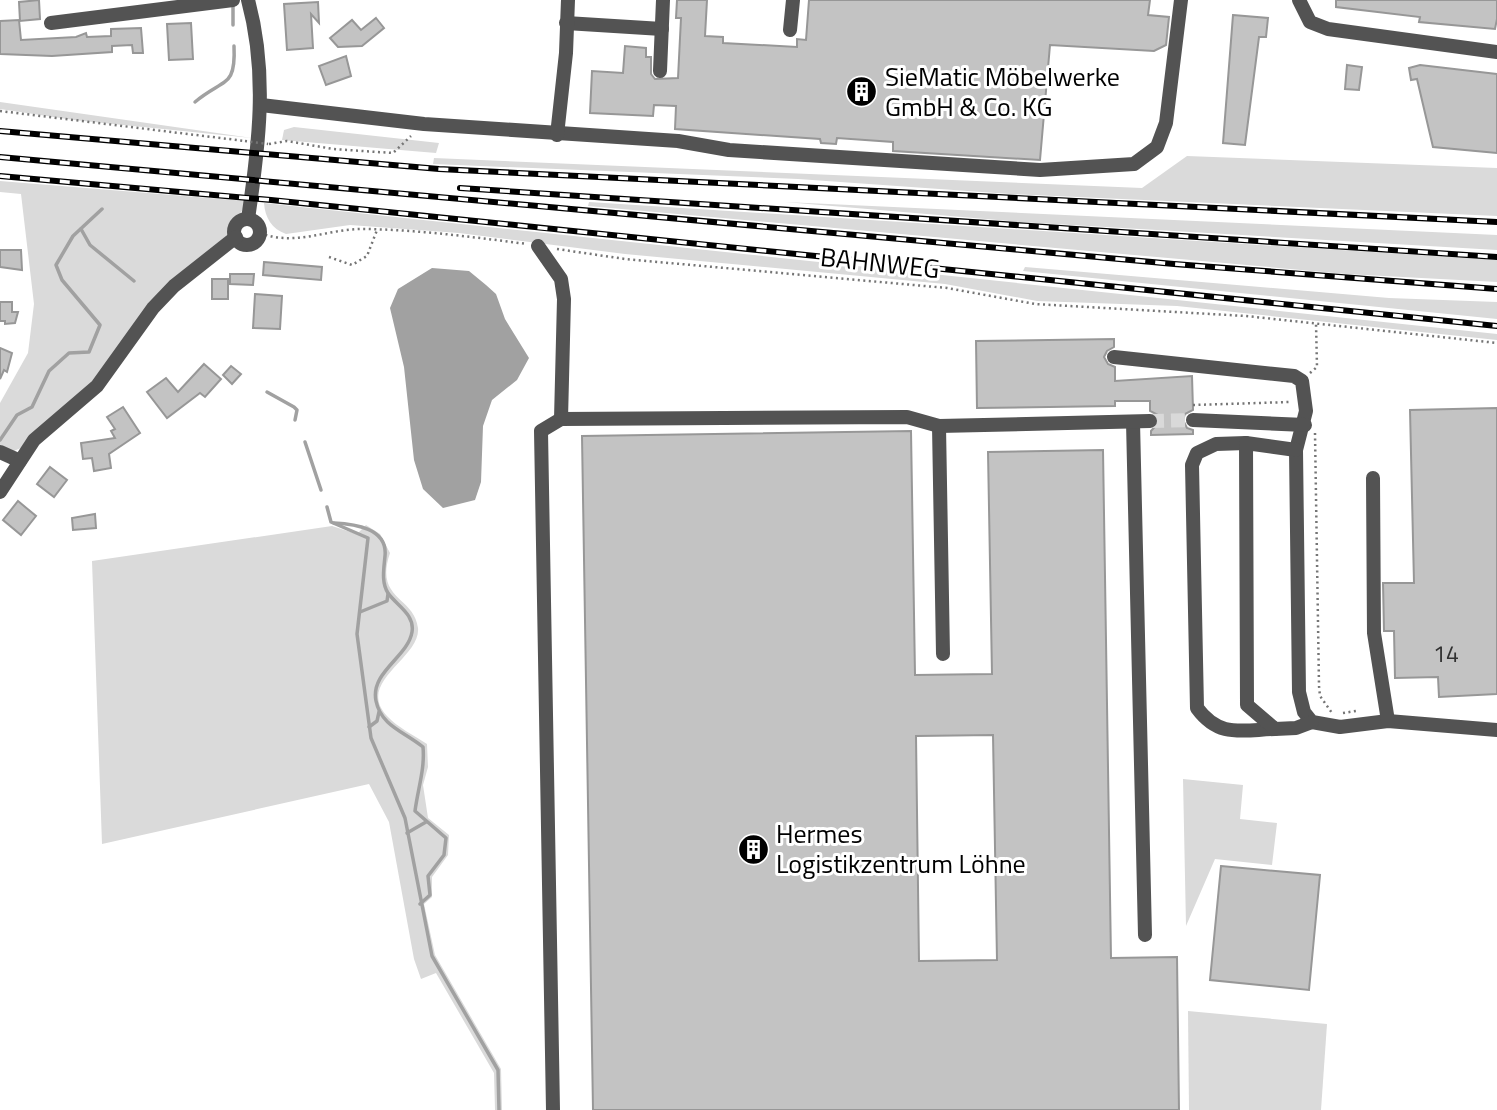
<svg xmlns="http://www.w3.org/2000/svg" width="1497" height="1110" viewBox="0 0 1497 1110" font-family="'Titillium Web',sans-serif">
<rect width="100%" height="100%" fill="#fff"/>
<g fill="#dadada">
<path d="M0 102 252 138 74 120 0 109Z"/>
<path d="M294 127 439 143 436 153 282 140 284 130Z"/>
<path d="M1187 156 1497 168V216L1010 194 798 179 433 164 434 158 1142 188Z"/>
<path d="M0 181 246 201C242 214 234 222 228 234L90 387 21 448 9 453 0 449V403L28 353 34 304 21 194 0 192Z"/>
<path d="M589 202 1497 260V282L1346 274 588 206Z"/>
<path d="M785 202 1497 235V250L1020 222Z"/>
<path d="M264 203 1497 334V340L1177 306 1037 301 945 284 625 254 459 233 350 225 286 234C272 229 265 218 264 203Z"/>
<path d="M1025 267 1389 298 1497 302V319L1023 271Z"/>
<path d="M366 525 380 534 390 553C374 600 414 596 418 628 421 658 355 682 387 716 397 727 415 736 427 744L428 767 423 785 428 818 449 835 448 855 432 877V897L424 904 435 955 501 1069 502 1110H495L494 1073 436 973 421 979 414 959 389 822 369 784 102 844 92 561 332 526 357 534Z"/>
<path d="M1183 779 1243 785 1240 819 1277 823 1272 865 1215 859 1186 926Z"/>
<path d="M1188 1011 1327 1024 1321 1110H1189Z"/>
</g>
<path fill="#a1a1a1" d="M432 268 469 271 486 285 496 294 505 319 529 358 517 380 492 400 483 426 481 482 475 500 443 508 423 489 414 460 404 367 390 308 398 289Z"/>
<g fill="none" stroke-linecap="round" stroke-linejoin="round">
<g stroke="#a1a1a1" stroke-width="3.5">
<path d="M233 6V25"/>
<path d="M195 102C224 78 236 88 234 46"/>
<path d="M81 229 90 245 134 281"/>
<path d="M267 392 294 407 297 410 295 420"/>
<path d="M0 440 17 415 32 407 49 371 69 353 89 352 100 325 62 280 56 265 73 236 102 209"/>
<path d="M305 442 321 490"/>
<path d="M327 507 331 522 368 538 357 634 371 738 405 818 432 956 498 1070 499 1110"/>
<path d="M334 523C354 524 388 528 385 556 384 568 381 582 388 593 396 605 415 614 412 632 408 657 370 672 376 701 381 726 405 732 423 747 425 769 418 788 415 811L446 838 444 855 428 876 430 895 420 904"/>
<path d="M360 612 387 601 388 594"/>
<path d="M369 727 377 721 379 712"/>
<path d="M407 833 426 822"/>
</g>
</g>
<g fill="#c3c3c3" stroke="#979797" stroke-width="2" fill-rule="evenodd">
<path d="M39 0 40 19 20 21 19 2Z"/>
<path d="M677 0H707L705 36 723 37V43L797 47V39L806 40 809 0H1150L1148 15 1169 17 1166 45 1154 51 1050 45 1040 160 893 151V142L837 138 836 144 821 143 820 139 675 129 676 106 654 105 653 116 590 113 592 71 623 73 625 46 646 48V57H651V74L655 79 678 78 681 18H676Z"/>
<path d="M1336 0H1497V19L1495 29 1419 22 1420 17 1336 7Z"/>
<path d="M318 2 319 23 311 14 313 48 287 50 284 4Z"/>
<path d="M1233 15 1268 18 1266 37H1259L1245 145 1223 143Z"/>
<path d="M376 18 384 28 362 46 338 47 330 38 352 20 361 30Z"/>
<path d="M19 20 21 40 76 37 86 33 87 37 111 36V29L141 28 143 53H133L132 45 112 46V52L52 56 0 54V21Z"/>
<path d="M191 23 193 59 169 60 167 24Z"/>
<path d="M346 56 351 76 326 85 319 66Z"/>
<path d="M1347 65 1362 67 1359 90 1345 89Z"/>
<path d="M1420 65 1497 74V153L1433 147 1417 79 1411 80 1409 68Z"/>
<path d="M0 250H21L22 270 0 267Z"/>
<path d="M264 262 322 267 321 280 263 275Z"/>
<path d="M230 274H254L253 285 230 284Z"/>
<rect x="212" y="279" width="16" height="20"/>
<path d="M255 294 282 296 280 329 253 328Z"/>
<path d="M0 302H12V312H18L15 323 5 324V321H0Z"/>
<path d="M1114 339V347L1107 351 1104 357 1108 364 1115 367V381L1192 376 1193 410 1185 414 1183 420 1187 428 1193 430V434L1151 435V431L1160 421 1158 415 1150 411V401H1115V406L977 408 976 341Z"/>
<path d="M0 348 12 353 7 372 4 370 0 379Z"/>
<path d="M204 364 221 379 205 397 200 393 167 418 147 392 166 378 178 392Z"/>
<path d="M231 366 241 374 232 384 223 375Z"/>
<path d="M123 407 140 433 109 454 111 468 94 471 92 458 83 459 81 443 115 438 111 431 115 429 107 417Z"/>
<path d="M1497 408V694L1439 697 1438 677 1395 678 1394 631H1384L1383 583H1414L1410 410Z"/>
<path d="M911 431 915 675 992 674 988 452 1103 450 1111 958 1177 957 1179 1110H593L582 436ZM993 735 997 960 919 961 916 736Z"/>
<path d="M50 467 67 480 54 497 37 484Z"/>
<path d="M18 501 36 516 21 535 3 520Z"/>
<path d="M95 514 96 528 73 530 72 518Z"/>
<path d="M1221 866 1320 875 1309 990 1210 980Z"/>
</g>
<g fill="none" stroke-linecap="round" stroke-linejoin="round">
<path stroke="#d9d9d9" stroke-width="14" stroke-dasharray="14 7" stroke-linecap="butt" d="M1150 421 1193 420"/>
<g stroke="#757575" stroke-width="2.5" stroke-dasharray="2 3.5" stroke-linecap="butt">
<path d="M0 111 245 141"/>
<path d="M269 144 287 141 333 149 393 153 411 136"/>
<path d="M260 233C297 247 328 228 366 229 420 230 473 237 527 244"/>
<path d="M557 249 625 259 947 288 1035 304 1246 316 1497 343"/>
<path d="M329 257 352 265 367 256 377 230"/>
<path d="M1310 373 1317 367 1316 323"/>
<path d="M1193 405 1290 402"/>
<path d="M1315 433 1319 686 1320 696 1332 713"/>
<path d="M1343 713 1356 711"/>
</g>
<g stroke="#535353" stroke-width="14">
<path d="M248 0C268 73 259 145 248 219"/>
<path d="M1299 0 1310 22 1328 29 1497 52"/>
<path d="M51 23 233 0"/>
<path d="M566 23 662 29"/>
<path d="M790 30 793 0"/>
<path d="M660 71 663 0"/>
<path d="M261 105 424 124 678 141 729 150 1040 170 1134 164 1157 147 1166 123 1181 0"/>
<path d="M557 135 566 53 568 0"/>
<circle cx="247" cy="232" r="13"/>
<path d="M538 246 561 279 564 299 561 419"/>
<path d="M1114 357 1294 376 1302 381 1306 411 1296 450 1299 692 1304 712 1312 722 1340 727 1388 721 1497 730"/>
<path d="M1193 420 1305 425"/>
<path d="M1133 422 1145 935"/>
<path d="M939 426 943 654"/>
<path d="M1246 443 1216 444 1197 453 1192 465 1197 708C1219 738 1241 730 1275 729"/>
<path d="M1296 450 1246 443 1247 705 1275 729 1296 728 1312 722"/>
<path d="M0 452 20 461"/>
<path d="M1373 478 1374 633 1388 721"/>
<path d="M0 492 34 440 97 386 153 308 174 286 236 237"/>
<path d="M553 1110 541 431 561 419 907 417 939 426 1150 421"/>
</g>
<defs>
<g id="rail">
<path d="M0 131 439 169 1497 222"/>
<path d="M0 157 1174 264 1497 289"/>
<path d="M0 176 271 200 1497 326"/>
<path d="M460 188 1497 257"/>
</g>
</defs>
<use href="#rail" stroke="#000" stroke-width="6"/>
<use href="#rail" stroke="#fff" stroke-width="3.5" stroke-dasharray="10" stroke-linecap="butt"/>
<path stroke="#757575" stroke-width="2.5" stroke-dasharray="2 3.5" stroke-linecap="butt" d="M245 141 268 144"/>
</g>
<defs>
<symbol id="building-disc" viewBox="-11 -11 22 22"><circle r="9.5" fill="#000" stroke="#fff"/><path d="M-4-6H4V6H1V3H-1V6H-4ZM-2.5-4.3h1.7v1.8h-1.7ZM.8-4.3h1.7v1.8H.8ZM-2.5-1h1.7V.8h-1.7ZM.8-1h1.7V.8H.8Z" fill="#fff"/></symbol>
</defs>
<g fill-rule="evenodd">
<use href="#building-disc" x="844" y="74" width="35" height="35"/>
<use href="#building-disc" x="736" y="832" width="35" height="35"/>
</g>
<g text-anchor="middle" stroke-width="6" stroke-linejoin="round" paint-order="stroke">
<g font-size="23" fill="#313131">
<text x="1446" y="662">14</text>
</g>
<g font-size="26" fill="#000" stroke="#fff" text-anchor="start">
<text x="885" y="86">SieMatic Möbelwerke<tspan x="885" dy="30">GmbH &amp; Co. KG</tspan></text>
<text x="776" y="843">Hermes<tspan x="776" dy="30">Logistikzentrum Löhne</tspan></text>
</g>
<g font-size="26" fill="#000" stroke="#fff">
<text transform="translate(880 263) rotate(6)" y="9">BAHNWEG</text>
</g>
</g>
</svg>
